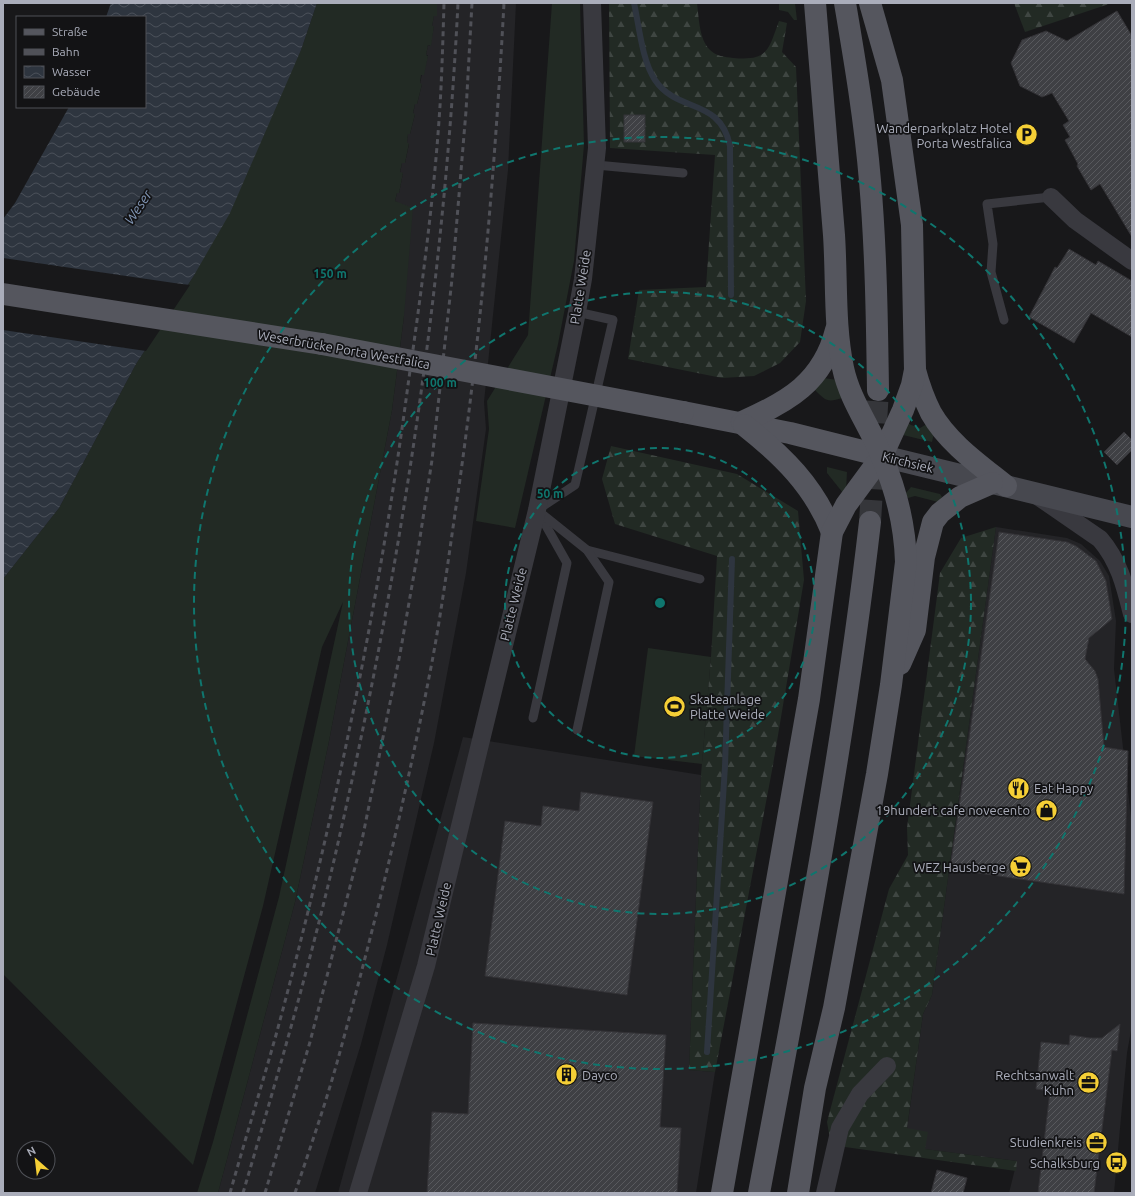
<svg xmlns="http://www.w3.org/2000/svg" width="1135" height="1196" viewBox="0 0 1135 1196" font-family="Ubuntu,sans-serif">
<defs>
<pattern id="forest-firs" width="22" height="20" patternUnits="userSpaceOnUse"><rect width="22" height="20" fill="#222a24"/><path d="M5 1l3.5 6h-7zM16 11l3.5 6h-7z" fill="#3f4642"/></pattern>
<pattern id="water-waves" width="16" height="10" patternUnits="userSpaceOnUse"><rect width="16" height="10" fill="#2e353f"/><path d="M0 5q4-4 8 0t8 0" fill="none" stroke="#4a5059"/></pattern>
<pattern id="building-hatch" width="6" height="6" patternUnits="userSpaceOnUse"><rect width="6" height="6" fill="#3f4044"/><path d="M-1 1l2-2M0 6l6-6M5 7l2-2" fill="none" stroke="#58595d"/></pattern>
</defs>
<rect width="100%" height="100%" fill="#18181a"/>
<g fill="#242427">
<path d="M437 3H516L508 170 484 402 486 429 466 573 434 743 387 945 361 1044 315 1193H218L295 902 329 741 392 410 404 316 397 202 395 201 397 193H399L403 173H400L402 163H405L409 144 407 143 408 134H410L415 114H413L415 104H417L422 84H420L422 74 423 75 428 55H426L428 45 430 46 434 26H432L434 15H437Z"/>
<path d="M996 527 1067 538 1081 544 1100 561 1109 576 1116 621 1114 669 1132 826V1025L1127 1053 1114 1193H1009L1017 1161 924 1149 907 1129 923 1014 932 995Z"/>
<path d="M463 737 701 775 689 1070 715 1072 696 1193H338Z"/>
</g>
<g fill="#222a24">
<path d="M317 3H437V16H434L432 26H434L431 46 428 45 426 55 428 56 424 75H421L420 83 422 84 417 104H415L413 113 415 114 410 134H408L407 143H409L405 163H402L400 172 403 173 399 193H397L395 201 413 208 404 316 392 410 329 741 295 902 218 1193H197L213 1142 279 897 343 602 322 647 263 906 193 1165 3 974V579L59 508 136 364 193 277 301 50Z"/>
<path d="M552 3H580L584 145 574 261 558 344 515 528 476 521 489 429 487 401 528 335Z"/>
<path d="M779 3H795L797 20H794L788 12 779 10Z"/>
<path d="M824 378 837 380 842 398C827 403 825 400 815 390Z"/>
<path d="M905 421 911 425 920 428 927 424 934 433 932 442 903 435Z"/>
<path d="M827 467 847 472 846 491 843 493 827 473Z"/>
<path d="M911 487 940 494 942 497 938 502 915 496 908 498 905 494Z"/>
<path d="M648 648 711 657 702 764 634 756Z"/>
</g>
<g fill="url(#forest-firs)">
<path d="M609 3H697C699 18 699 39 710 50 716 56 725 57 733 58 768 61 768 51 779 21L787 23 782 52 796 67 806 301 800 342 780 363 754 376 722 378 628 359 639 290 706 287 715 155 610 148Z"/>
<path d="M1014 3H1112L1025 32Z"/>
<path d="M611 446 737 474 798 511 804 580 773 765 715 1072 689 1070 701 775 711 657 717 556 615 524 602 479Z"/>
<path d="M996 527 932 995 923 1014 907 1128 928 1132 925 1149 1017 1161 1016 1171 831 1145 827 1122 889 889 908 855 907 828 940 573 961 538Z"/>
</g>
<path fill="url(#water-waves)" d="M111 3H317L301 50 230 213 193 277 136 364 59 508 3 579V219L15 203 69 107H145V17H106Z"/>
<path fill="#18181a" d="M3 258 174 283 190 285 146 351 3 330Z"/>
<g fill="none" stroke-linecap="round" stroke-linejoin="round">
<g stroke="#2e353f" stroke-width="6">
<path d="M634 3C639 25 642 61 655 80 678 114 720 97 730 146L731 295"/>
<path d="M707 1052 725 766 732 559"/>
</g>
</g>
<g fill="url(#building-hatch)" stroke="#333236">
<path d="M1117 11 1132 36V237L1100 184 1091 190 1077 166 1078 164 1065 140 1070 137 1063 125 1069 121 1052 93 1042 97 1020 86 1011 63 1022 40 1046 31 1067 41Z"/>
<rect x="624" y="115" width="21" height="27"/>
<path d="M1069 249 1096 265 1098 261 1132 281V337L1091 313 1074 343 1029 317 1055 267 1057 268Z"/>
<path d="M1124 432 1132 440V450L1117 465 1104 452Z"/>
<path d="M999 532 1067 542 1076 546 1096 561 1106 581 1112 619 1089 638 1085 659 1095 671 1098 679 1104 747 1128 751 1124 894 950 869Z"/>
<path d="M581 792 653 802 627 995 485 976 505 821 541 826 543 806 579 811Z"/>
<path d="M473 1023 666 1035 660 1127 681 1128 677 1193H427L432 1112 468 1114Z"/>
<path d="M1120 1024 1117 1051 1112 1050 1094 1193H1038L1050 1091 1036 1089 1041 1042 1069 1045 1070 1035 1090 1038H1102Z"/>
<path d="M937 1170 967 1178 963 1193H931Z"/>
</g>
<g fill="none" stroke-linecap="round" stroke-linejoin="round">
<path stroke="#35363a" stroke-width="22" stroke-dasharray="22 11" stroke-linecap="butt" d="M870 522 878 390"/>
<g stroke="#39393f" stroke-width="9">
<path d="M596 165 683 173"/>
<path d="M1004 320 991 272 993 244 987 204 1051 197"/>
<path d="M587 550 700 579"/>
<path d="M533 718 567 563 540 515"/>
<path d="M577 730 609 582 587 550 537 510 575 485 613 320 577 312"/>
</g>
<g stroke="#39393f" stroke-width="18">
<path d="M1051 197 1075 220 1132 261"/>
<path d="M1039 497 1100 539C1119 561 1125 586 1132 614"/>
<path d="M358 1193 426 966 537 510 577 312 583 279 597 148 592 3"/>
<path d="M825 1193 840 1128 860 1094 887 1066"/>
</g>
<path stroke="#47484f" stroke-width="22" d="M882 456 1132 517"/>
<g stroke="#55565e" stroke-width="22">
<path d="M845 3C855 62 865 121 870 181 876 250 877 320 878 390"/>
<path d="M3 294 322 344"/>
<path d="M915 370C919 385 924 399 931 413 948 443 980 465 1006 486"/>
<path d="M683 412 790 433 882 456"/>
<path d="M742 422C788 402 823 382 836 330"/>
<path d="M744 425C782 455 814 486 832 532"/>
<path d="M900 664 915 630 924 557 933 522 940 513 960 497 992 483"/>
<path d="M722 1193 809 699 832 532 846 505 882 456 903 410 912 385 915 370 912 225 892 80 870 3"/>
<path d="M759 1193C801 970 844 747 870 522"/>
<path d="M798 1193 815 1088 834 1008 877 774 891 685 906 562C905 526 896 490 882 457 870 426 850 401 843 368 834 325 837 280 834 235 828 158 821 80 815 3"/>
</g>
<g stroke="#505158" stroke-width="3" stroke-dasharray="5 4" stroke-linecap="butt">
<path d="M230 1193C245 1140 261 1088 276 1035 334 822 379 604 408 385 421 293 434 200 440 106 442 72 443 37 444 3"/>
<path d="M243 1193C278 1074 313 955 340 834 402 562 444 282 458 3"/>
<path d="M265 1193 310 1042 362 840 400 654 417 557 432 460 452 279 466 111 472 3"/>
<path d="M295 1193C311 1145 328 1097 341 1048 376 921 407 792 432 662 442 609 449 554 457 500 481 335 495 169 504 3"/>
</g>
<path stroke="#55565e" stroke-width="22" d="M322 344 683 412"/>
</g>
<g fill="none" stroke="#0f766e" stroke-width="2" stroke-dasharray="7 5">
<circle cx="660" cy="603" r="155"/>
<circle cx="660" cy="603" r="311"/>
<circle cx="660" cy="603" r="466"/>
</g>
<defs>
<symbol id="parking-disc" viewBox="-11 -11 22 22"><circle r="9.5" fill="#f5cf36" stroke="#131315"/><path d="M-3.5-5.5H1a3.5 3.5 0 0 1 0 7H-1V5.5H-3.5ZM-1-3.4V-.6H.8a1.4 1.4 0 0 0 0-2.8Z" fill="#111"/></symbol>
<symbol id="stadium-disc" viewBox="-11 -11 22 22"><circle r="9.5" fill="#f5cf36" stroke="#131315"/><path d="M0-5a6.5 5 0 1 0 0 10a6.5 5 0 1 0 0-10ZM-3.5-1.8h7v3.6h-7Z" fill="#111"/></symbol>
<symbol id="restaurant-disc" viewBox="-11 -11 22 22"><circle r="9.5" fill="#f5cf36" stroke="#131315"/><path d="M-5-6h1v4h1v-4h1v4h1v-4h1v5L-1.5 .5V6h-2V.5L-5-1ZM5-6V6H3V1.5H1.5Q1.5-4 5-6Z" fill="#111"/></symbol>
<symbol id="shop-disc" viewBox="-11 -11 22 22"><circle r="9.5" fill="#f5cf36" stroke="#131315"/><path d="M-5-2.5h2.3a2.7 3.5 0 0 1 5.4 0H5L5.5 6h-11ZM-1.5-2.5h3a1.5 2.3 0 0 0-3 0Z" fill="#111"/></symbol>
<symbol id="supermarket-disc" viewBox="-11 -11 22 22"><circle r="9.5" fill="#f5cf36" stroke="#131315"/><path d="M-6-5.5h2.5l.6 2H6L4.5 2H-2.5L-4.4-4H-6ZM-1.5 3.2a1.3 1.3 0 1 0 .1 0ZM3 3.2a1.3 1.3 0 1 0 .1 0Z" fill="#111"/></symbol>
<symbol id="building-disc" viewBox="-11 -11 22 22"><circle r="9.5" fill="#f5cf36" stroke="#131315"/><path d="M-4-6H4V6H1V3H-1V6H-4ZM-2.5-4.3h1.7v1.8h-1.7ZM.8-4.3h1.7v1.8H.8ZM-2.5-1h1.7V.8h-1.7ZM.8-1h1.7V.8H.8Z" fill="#111"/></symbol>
<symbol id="office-disc" viewBox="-11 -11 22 22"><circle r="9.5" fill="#f5cf36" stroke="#131315"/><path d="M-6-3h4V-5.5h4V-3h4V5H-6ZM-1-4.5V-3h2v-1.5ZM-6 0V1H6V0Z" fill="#111"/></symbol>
<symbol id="bus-disc" viewBox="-11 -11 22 22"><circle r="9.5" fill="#f5cf36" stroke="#131315"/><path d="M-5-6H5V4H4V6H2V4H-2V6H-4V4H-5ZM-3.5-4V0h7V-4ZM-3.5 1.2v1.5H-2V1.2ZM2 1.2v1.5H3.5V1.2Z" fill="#111"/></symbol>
</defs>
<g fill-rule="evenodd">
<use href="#parking-disc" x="1014" y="122" width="25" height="25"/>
<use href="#stadium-disc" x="662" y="694" width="25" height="25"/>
<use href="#restaurant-disc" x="1006" y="776" width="25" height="25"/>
<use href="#shop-disc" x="1034" y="798" width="25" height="25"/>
<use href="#supermarket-disc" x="1008" y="854" width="25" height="25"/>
<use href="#building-disc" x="554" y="1062" width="25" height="25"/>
<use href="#office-disc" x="1076" y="1070" width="25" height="25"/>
<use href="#office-disc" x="1084" y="1130" width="25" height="25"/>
<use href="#bus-disc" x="1104" y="1150" width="25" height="25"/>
</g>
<g text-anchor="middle" stroke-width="3.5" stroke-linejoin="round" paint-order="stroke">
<g font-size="13" fill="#aaadba" stroke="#131315" text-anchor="end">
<text x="1012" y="133">Wanderparkplatz Hotel<tspan x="1012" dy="15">Porta Westfalica</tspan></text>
<text x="690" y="704" text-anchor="start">Skateanlage<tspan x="690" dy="15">Platte Weide</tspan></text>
<text x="1034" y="793" text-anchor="start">Eat Happy</text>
<text x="1030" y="815">19hundert cafe novecento</text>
<text x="1006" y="872">WEZ Hausberge</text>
<text x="582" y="1080" text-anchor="start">Dayco</text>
<text x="1074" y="1080">Rechtsanwalt<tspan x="1074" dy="15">Kuhn</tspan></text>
<text x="1082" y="1147">Studienkreis</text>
<text x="1100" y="1168">Schalksburg</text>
</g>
<g font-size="13" fill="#aaadba" stroke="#131315">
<text transform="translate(580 287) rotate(-81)" y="5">Platte Weide</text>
<text transform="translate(344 349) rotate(10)" y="5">Weserbrücke Porta Westfalica</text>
<text transform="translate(908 462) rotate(14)" y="5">Kirchsiek</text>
<text transform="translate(513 604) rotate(-76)" y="5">Platte Weide</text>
<text transform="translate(438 919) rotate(-77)" y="5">Platte Weide</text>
</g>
<g font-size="14" font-style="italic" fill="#8196b5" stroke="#131315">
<text transform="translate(138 207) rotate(-56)" y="5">Weser</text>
</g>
</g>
<circle cx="660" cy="603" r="6" fill="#0f766e" stroke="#131315" stroke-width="2"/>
<g font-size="12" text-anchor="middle" font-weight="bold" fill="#0f766e" stroke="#131315" stroke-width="3.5" stroke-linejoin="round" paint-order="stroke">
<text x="330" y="278">150 m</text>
<text x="440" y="387">100 m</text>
<text x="550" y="498">50 m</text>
</g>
<rect width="1135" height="1196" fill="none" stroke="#aaadba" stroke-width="8"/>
<rect x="16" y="16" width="130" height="92" fill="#131315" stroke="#4f5157"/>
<rect x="24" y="29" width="20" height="6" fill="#55565e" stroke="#4f5157"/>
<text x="52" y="36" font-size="12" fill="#aaadba">Straße</text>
<rect x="24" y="49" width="20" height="6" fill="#505158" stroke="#4f5157"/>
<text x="52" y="56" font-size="12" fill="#aaadba">Bahn</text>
<rect x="24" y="66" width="20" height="12" fill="url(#water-waves)" stroke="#4f5157"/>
<text x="52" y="76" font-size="12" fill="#aaadba">Wasser</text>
<rect x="24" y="86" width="20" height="12" fill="url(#building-hatch)" stroke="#4f5157"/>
<text x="52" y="96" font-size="12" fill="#aaadba">Gebäude</text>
<g transform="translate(36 1160) rotate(332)"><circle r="19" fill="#131315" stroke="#4f5157"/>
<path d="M0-3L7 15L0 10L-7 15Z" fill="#f5cf36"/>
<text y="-6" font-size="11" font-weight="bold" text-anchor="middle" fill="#aaadba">N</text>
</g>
</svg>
